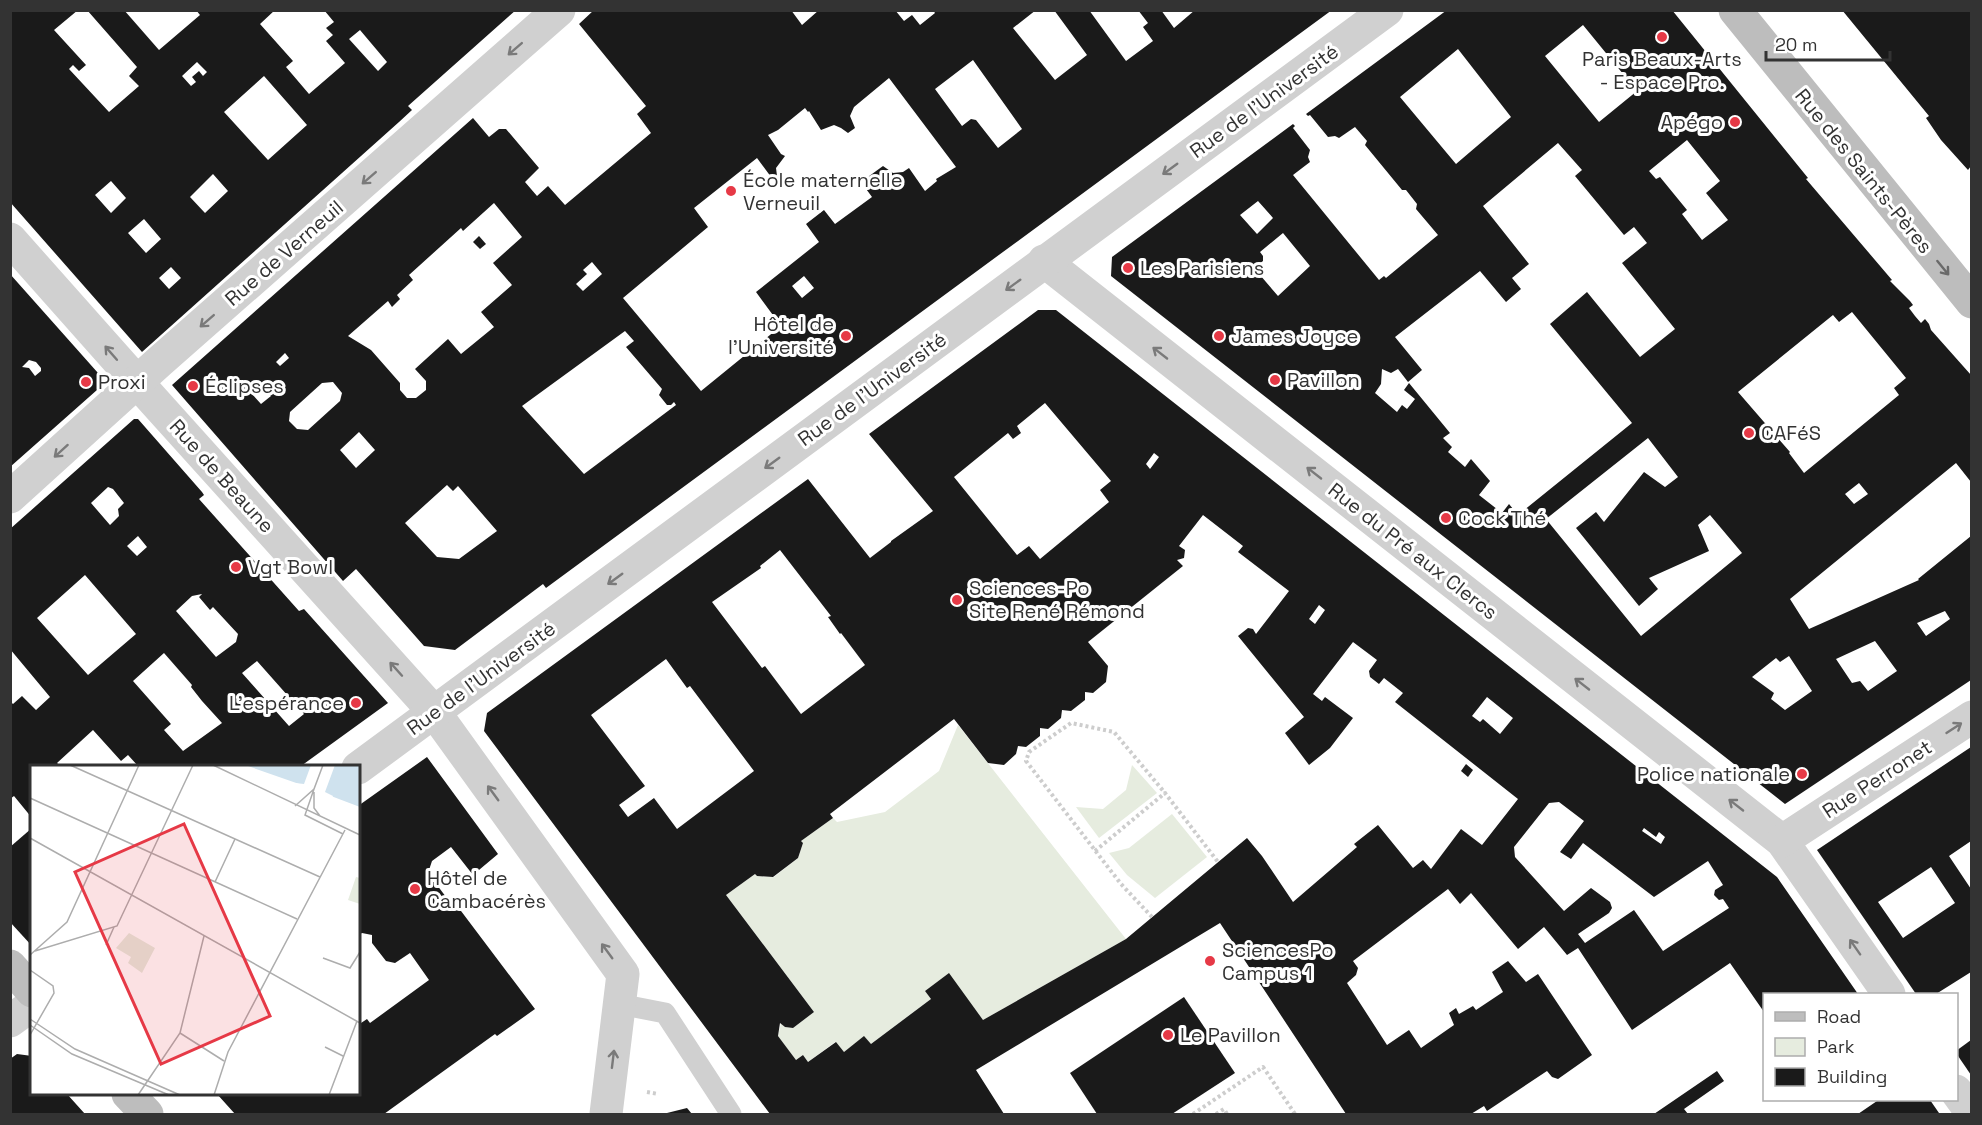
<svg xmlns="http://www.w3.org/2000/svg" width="1982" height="1125" viewBox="0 0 1982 1125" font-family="'Space Grotesk',sans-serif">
<rect width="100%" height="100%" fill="#fff"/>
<g fill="#e6ecdf">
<path d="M958 725 1126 939 983 1020 948 974 925 991 931 999 871 1044 864 1037 844 1052 835 1042 808 1062 803 1055 796 1060 778 1036 781 1023 785 1027 793 1028 814 1012 726 895 755 874 757 876 774 877 798 858 803 843 801 841 833 818 837 822 885 812 939 771Z"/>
<path d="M1132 765 1157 793 1099 838 1076 807 1103 809 1126 790Z"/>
<path d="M1172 814 1207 857 1155 898 1127 875 1109 853 1129 848Z"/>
</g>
<g fill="#1a1a1a" fill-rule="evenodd">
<path d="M10 10H78L54 30 86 65 79 71 73 65 69 69 109 112 139 86 129 76 137 67 87 10H124L159 50 200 15 196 10H275L260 24 293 61 286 67 309 94 345 63 326 41 333 35 326 28 334 22 324 10H516L408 106 412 110 399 122 142 352 10 202ZM360 30 387 62 378 71 349 39ZM197 62 207 72 203 76 199 71 192 77 196 82 191 86 182 76ZM264 76 307 125 268 160 224 112ZM213 174 228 191 205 213 190 197ZM111 181 126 198 111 213 95 195ZM144 219 161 239 146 253 128 233ZM171 267 181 278 169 289 159 278Z"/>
<path d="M594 10H791L802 25 819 10H895L904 21 912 15 920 25 935 13 933 10H1036L1013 28 1055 80 1087 55 1054 10H1089L1126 61 1153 41 1143 27 1148 23 1138 10H1161L1174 28 1195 10H1332L546 588 543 584 455 650 424 646 356 569 343 581 172 385 473 118 489 137 499 129H506L539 168 525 182 537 196 548 186 565 205 651 133 637 114 646 106 579 24ZM973 60 1022 129 998 148 976 120 971 119 962 126 935 89ZM889 78 956 167 936 179 937 181 925 191 909 168 903 172 893 173 883 166 861 182 872 197 835 224 824 210 806 224 819 242 756 292 781 326 701 391 623 298 708 227 694 208 757 158 777 185 781 183 777 176 776 168 785 156 781 154 768 135 778 130 805 108 808 112 809 111 821 130 834 125 841 128 848 133 855 128 850 116 854 107ZM494 203 522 237 493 263 512 285 481 312 494 327 461 354 448 339 415 369 426 381V390L416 398H407L400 390V383L371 350 348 336 388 301 392 307 400 299 397 295 413 280 409 275 461 228 463 231ZM592 262 602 274 583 291 576 284 587 274 583 270ZM804 276 814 288 802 298 792 286ZM625 331 634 341 626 347 662 389 659 395 667 405H671L674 402 676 405 584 474 522 406ZM285 353 289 358 280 366 276 362ZM333 382 342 393 340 401 308 430 297 429 289 421 290 412 322 383ZM262 387 271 396 261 404 253 395ZM359 432 375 450 356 468 340 450ZM447 485 453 491 458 486 497 531 459 559 437 557 405 523Z"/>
<path d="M1447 10H1672L1808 178 1806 179 1892 280 1890 281 1910 301 1913 305 1909 308 1915 316 1921 323 1925 319 1929 324 1931 330 1971 375V482L1956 463 1790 599 1809 629 1919 580 1918 579 1971 536V680L1785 804 1111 276 1112 257 1293 124 1295 126 1293 128 1310 150 1308 157 1310 162 1293 175 1379 280 1384 276 1386 278 1438 235 1416 209 1417 204 1406 190H1402L1365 145 1367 141 1355 127 1339 138 1335 136 1328 137 1310 115 1308 116 1306 114ZM1583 25 1637 91 1599 122 1545 56ZM1458 49 1511 117 1456 164 1400 97ZM1687 140 1720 181 1706 193 1728 220 1702 240 1682 214 1687 210 1660 177 1656 179 1649 171ZM1558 143 1582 170 1575 176 1624 235 1634 227 1647 243 1622 263 1675 329 1640 357 1587 292 1550 324 1632 423 1518 515 1509 504 1502 513 1479 495 1490 481 1471 459 1465 467 1448 452 1452 447 1443 438 1450 433 1409 383 1404 390 1415 399 1407 409 1402 405 1397 412 1375 393 1381 384 1382 369 1391 373 1398 369 1408 382 1422 370 1395 337 1480 271 1506 302 1521 289 1512 278 1529 264 1483 206ZM1258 201 1273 218 1257 234 1240 215ZM1283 233 1310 266 1278 296 1254 268 1263 261V256L1260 252ZM1852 312 1906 378 1894 388 1899 395 1804 473 1789 453 1790 452 1738 392 1833 315 1839 322ZM1648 438 1678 477 1665 487 1644 472 1604 522 1596 512 1576 528 1639 606 1658 589 1649 578 1709 551 1698 525 1710 515 1742 553 1641 636 1546 519ZM1859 483 1868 494 1854 504 1845 494ZM1945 611 1950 619 1926 636 1917 623ZM1875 641 1897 671 1868 691 1860 681 1852 683 1836 659ZM1789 656 1812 691 1785 710 1771 699 1774 693 1752 677 1776 658 1780 662Z"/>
<path d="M1842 10H1971V166L1968 170 1941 140 1926 118 1929 116Z"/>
<path d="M479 236 486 244 480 249 473 242Z"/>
<path d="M10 274 106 382 10 467ZM29 360 36 362 41 368V371L35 376 29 368 22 367Z"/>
<path d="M1038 310H1056L1777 877 1858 994H1764V1012L1730 963 1632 1030 1578 948 1567 955 1544 927 1518 949 1471 893 1460 904 1448 889 1353 961 1358 968 1356 975 1347 983 1387 1045 1409 1030 1421 1048 1454 1025 1449 1013 1456 1008 1459 1014 1473 1006 1476 1010 1503 992 1492 972 1508 961 1526 982 1538 974 1592 1055 1558 1079 1552 1077 1547 1071 1487 1111 1484 1106 1471 1114H1346L1220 923 976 1070 1004 1114H770L484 731 487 713 808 479 870 558 891 542V541L933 511 869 434ZM1045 403 1111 481 1100 490 1109 502 1040 559 1029 546 1017 555 954 477 1008 433 1013 439 1021 433 1017 426ZM1154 453 1159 457 1150 469 1146 464ZM1203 515 1243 546 1238 552 1289 591 1256 634 1253 629 1248 628 1238 636 1304 717 1285 733 1309 765 1330 748 1353 718 1325 697 1322 701 1313 694 1353 642 1377 660 1369 671 1370 677 1379 684 1384 678 1403 693 1395 702 1518 799 1482 845 1461 829 1431 869 1423 860 1413 868 1378 825 1354 844 1357 847 1293 902 1262 856 1247 838 1126 939 983 1020 949 973 925 991 931 999 871 1044 864 1036 844 1052 836 1042 808 1062 803 1055 796 1060 778 1036 780 1023 785 1027 793 1028 814 1012 726 895 755 874 757 876 773 877 798 858 803 843 801 841 833 818 830 814 954 719 988 763 1004 765 1016 754 1018 746 1026 747 1040 736V728L1048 729 1061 718 1062 710 1071 711 1085 700V692L1093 693 1106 682 1108 666 1088 642 1183 566 1177 560 1184 558 1185 550 1179 546ZM780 550 831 616 828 617 840 634 841 633 865 665 801 714 765 666 762 668 712 602 761 568 760 566ZM1319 605 1325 610 1315 624 1309 619ZM666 659 687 688 690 686 754 771 677 829 654 798 628 817 619 805 645 786 591 715ZM1487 697 1513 718 1500 734 1483 719 1480 722 1472 716ZM1559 802 1584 821 1560 852 1571 859 1583 843 1654 897 1708 861 1723 885 1715 890 1714 895 1719 900 1723 899 1729 908 1663 951 1634 910 1585 943 1578 934 1609 913 1612 908 1610 902 1591 888 1564 911 1515 857 1514 847 1549 803ZM1644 828 1656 837 1659 832 1665 837 1661 844 1642 831Z"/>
<path d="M134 419H138L202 492 204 495 199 499 266 574 299 611 304 609 388 703 301 766H138L128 755 121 761 93 730 57 763 60 766H32V818L14 796 10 799V701L13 704 22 696 36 710 50 697 10 649V529ZM108 487 113 489 124 503 118 509 119 516 110 525 91 503ZM138 536 147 547 137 556 127 546ZM85 575 136 634 88 675 37 618ZM202 594 199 597 210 610 213 607 238 634 236 642 216 657 176 611 192 596ZM164 653 192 685 191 687 202 701 222 723 183 751 164 730 171 724 133 681ZM257 661 304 714 289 726 242 673Z"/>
<path d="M1971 747V841L1949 856 1971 889V972L1936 994H1916L1817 850ZM1931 867 1955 903 1903 938 1878 902Z"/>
<path d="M427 757 498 854 473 875 451 847 432 861 428 873 452 905 455 903 535 1009 497 1036 495 1034 384 1114H235L217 1094H358V1025L367 1019 370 1023 429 980 410 953 395 963 386 961 372 943V935L362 933 358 935V806Z"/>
<path d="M1466 764 1473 770 1468 777 1461 771Z"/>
<path d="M32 828V946L10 922V847Z"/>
<path d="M1184 997 1235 1073 1172 1114H1097L1070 1073Z"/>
<path d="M1971 1040V1075L1956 1053V1051Z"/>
<path d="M17 1054 32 1056V1094H67L85 1114H10V1059Z"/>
<path d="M1717 1071 1724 1081 1684 1109 1688 1114H1654Z"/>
<path d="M1876 1100H1930L1939 1113 1938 1114H1858L1877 1101Z"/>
<path d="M687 1108 692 1114H663Z"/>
</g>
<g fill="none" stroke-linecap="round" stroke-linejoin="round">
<g stroke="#cdcdcd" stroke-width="4" stroke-dasharray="3 3" stroke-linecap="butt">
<path d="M1095 851 1165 793 1218 862"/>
<path d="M1152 917 1121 884 1026 761 1029 752 1071 723 1114 732 1165 793"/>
<path d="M647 1092 658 1094"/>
<path d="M1193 1114 1263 1067 1295 1114"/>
<path d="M1216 1114 1224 1109 1227 1114"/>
</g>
<path stroke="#d0d0d0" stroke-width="21" d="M619 1004 665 1013 731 1114"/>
<g stroke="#d0d0d0" stroke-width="33">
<path d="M10 239 153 400 435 713 623 974 606 1114"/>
<path d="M1044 261 1782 841 1889 994"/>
<path d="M10 497 159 362 559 10"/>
<path d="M358 768 1387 10"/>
<path d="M1782 841 1972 717"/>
<path d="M10 1021 32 1005"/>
<path d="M1956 1091 1972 1113"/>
</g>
<g stroke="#bdbdbd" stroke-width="33">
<path d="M1735 10 1972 302"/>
<path d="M10 966 32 991"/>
<path d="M128 1094 147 1114"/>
</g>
</g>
<defs><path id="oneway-shaft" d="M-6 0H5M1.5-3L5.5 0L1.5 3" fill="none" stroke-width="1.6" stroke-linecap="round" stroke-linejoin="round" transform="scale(1.5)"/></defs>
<g stroke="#7a7a7a">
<use href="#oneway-shaft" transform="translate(515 49) rotate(139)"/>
<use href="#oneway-shaft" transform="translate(1170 169) rotate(144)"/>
<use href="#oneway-shaft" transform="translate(369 178) rotate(139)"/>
<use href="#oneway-shaft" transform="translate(1013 285) rotate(144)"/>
<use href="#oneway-shaft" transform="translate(207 321) rotate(139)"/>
<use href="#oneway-shaft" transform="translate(111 353) rotate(-131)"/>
<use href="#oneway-shaft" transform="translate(1160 353) rotate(-142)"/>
<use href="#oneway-shaft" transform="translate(61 451) rotate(138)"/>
<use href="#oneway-shaft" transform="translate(772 463) rotate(144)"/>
<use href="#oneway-shaft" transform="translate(1314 473) rotate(-142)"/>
<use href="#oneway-shaft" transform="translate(615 579) rotate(144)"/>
<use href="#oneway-shaft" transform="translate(396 669) rotate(-132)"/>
<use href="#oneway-shaft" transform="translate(1582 684) rotate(-142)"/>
<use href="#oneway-shaft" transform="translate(1954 728) rotate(-33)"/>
<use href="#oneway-shaft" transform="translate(493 793) rotate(-126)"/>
<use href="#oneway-shaft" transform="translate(1736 805) rotate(-142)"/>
<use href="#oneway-shaft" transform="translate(1855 947) rotate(-125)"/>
<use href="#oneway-shaft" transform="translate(607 951) rotate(-126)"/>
<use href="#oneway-shaft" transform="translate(613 1059) rotate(-83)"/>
</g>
<use stroke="#6a6a6a" href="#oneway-shaft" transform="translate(1943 268) rotate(51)"/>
<g fill="#e63946" stroke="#fff" stroke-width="2">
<circle cx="1662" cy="37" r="6"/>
<circle cx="1735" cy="122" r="6"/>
<circle cx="731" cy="191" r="6"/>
<circle cx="1128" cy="268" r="6"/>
<circle cx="846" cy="336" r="6"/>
<circle cx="1219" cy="336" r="6"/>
<circle cx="1275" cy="380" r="6"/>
<circle cx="86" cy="382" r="6"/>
<circle cx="193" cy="386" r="6"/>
<circle cx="1749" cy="433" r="6"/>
<circle cx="1446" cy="518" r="6"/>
<circle cx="236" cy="567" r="6"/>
<circle cx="957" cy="600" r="6"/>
<circle cx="356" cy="703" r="6"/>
<circle cx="1802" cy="774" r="6"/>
<circle cx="415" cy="889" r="6"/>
<circle cx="1210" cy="961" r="6"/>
<circle cx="1168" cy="1035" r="6"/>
</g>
<g text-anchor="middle" stroke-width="6" stroke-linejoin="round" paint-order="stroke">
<g font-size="20" fill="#333" stroke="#fff" text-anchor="start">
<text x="1662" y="66" text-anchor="middle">Paris Beaux-Arts<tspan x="1662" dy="23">- Espace Pro.</tspan></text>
<text x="1723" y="129" text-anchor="end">Apégo</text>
<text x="743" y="187">École maternelle<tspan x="743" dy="23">Verneuil</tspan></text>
<text x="1140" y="275">Les Parisiens</text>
<text x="834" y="331" text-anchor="end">Hôtel de<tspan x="834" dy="23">l'Université</tspan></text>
<text x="1231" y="343">James Joyce</text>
<text x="1287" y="387">Pavillon</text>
<text x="98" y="389">Proxi</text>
<text x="205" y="393">Éclipses</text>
<text x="1761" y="440">CAFéS</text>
<text x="1458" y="525">Cock Thé</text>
<text x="248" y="574">Vgt Bowl</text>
<text x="969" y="595">Sciences-Po<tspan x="969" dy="23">Site René Rémond</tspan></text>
<text x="344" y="710" text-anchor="end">L'espérance</text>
<text x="1790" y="781" text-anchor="end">Police nationale</text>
<text x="427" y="885">Hôtel de<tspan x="427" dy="23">Cambacérès</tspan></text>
<text x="1222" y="957">SciencesPo<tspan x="1222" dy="23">Campus 1</tspan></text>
<text x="1180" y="1042">Le Pavillon</text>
</g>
<g font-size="20" fill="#333" stroke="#fff">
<text transform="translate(1264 101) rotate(-36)" y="7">Rue de l'Université</text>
<text transform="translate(1864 171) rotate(51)" y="7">Rue des Saints-Pères</text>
<text transform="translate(284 253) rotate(-41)" y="7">Rue de Verneuil</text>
<text transform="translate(872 389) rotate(-36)" y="7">Rue de l'Université</text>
<text transform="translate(222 476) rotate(48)" y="7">Rue de Beaune</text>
<text transform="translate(1413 551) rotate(38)" y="7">Rue du Pré aux Clercs</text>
<text transform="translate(481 678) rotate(-36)" y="7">Rue de l'Université</text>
<text transform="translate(1877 779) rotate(-33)" y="7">Rue Perronet</text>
</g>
</g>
<g transform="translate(30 765)">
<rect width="330" height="330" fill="#fff"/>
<path d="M326 112 330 113V139L318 135ZM99 168 125 183 112 208 98 198 101 192 86 183Z" fill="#e6ecdf"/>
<path d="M215 0H330V42L272 20Z" fill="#cfe2ee"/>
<path d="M281 0H305L295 27 303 31 301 35 264 21 265 18 274 19Z" fill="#fff"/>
<path fill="none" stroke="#adadad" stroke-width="1.5" d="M40 0 290 112M183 0 330 70M284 24 275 50 313 69M284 27V43L290 51M0 33 267 154M265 41 284 24 293 0M0 73 330 258M185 117 205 74M76 180 84 162M5 186 87 161 163 0M0 190 37 157 109 0M293 193 320 203 330 187M0 205 23 221 24 228 0 270M0 254 45 284 150 330M0 260 42 289 139 330M150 268 194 296M295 282 313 291M108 330 150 268 174 171M184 330 198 287 315 65M299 330 327 256"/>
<path fill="#e63946" fill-opacity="0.15" stroke="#e63946" stroke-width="3" d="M154 59 240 251 131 299 45 107Z"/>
<rect width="330" height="330" fill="none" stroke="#333" stroke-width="3"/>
</g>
<rect width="1982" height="1125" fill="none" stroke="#333333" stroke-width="24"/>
<rect x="1763" y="993" width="195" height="108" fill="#ffffff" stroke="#adadad" stroke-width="1.5"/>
<rect x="1775" y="1012" width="30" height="9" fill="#bdbdbd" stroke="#adadad" stroke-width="1.5"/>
<text x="1817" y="1023" font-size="18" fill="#333333">Road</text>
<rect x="1775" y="1038" width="30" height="18" fill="#e6ecdf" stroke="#adadad" stroke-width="1.5"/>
<text x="1817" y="1053" font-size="18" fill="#333333">Park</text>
<rect x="1775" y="1068" width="30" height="18" fill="#1a1a1a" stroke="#adadad" stroke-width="1.5"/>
<text x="1817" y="1083" font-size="18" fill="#333333">Building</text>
<path d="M1766 51v9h124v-9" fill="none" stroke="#333333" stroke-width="3"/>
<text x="1775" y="51" font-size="18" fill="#333333" stroke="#ffffff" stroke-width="4.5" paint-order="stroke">20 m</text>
</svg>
